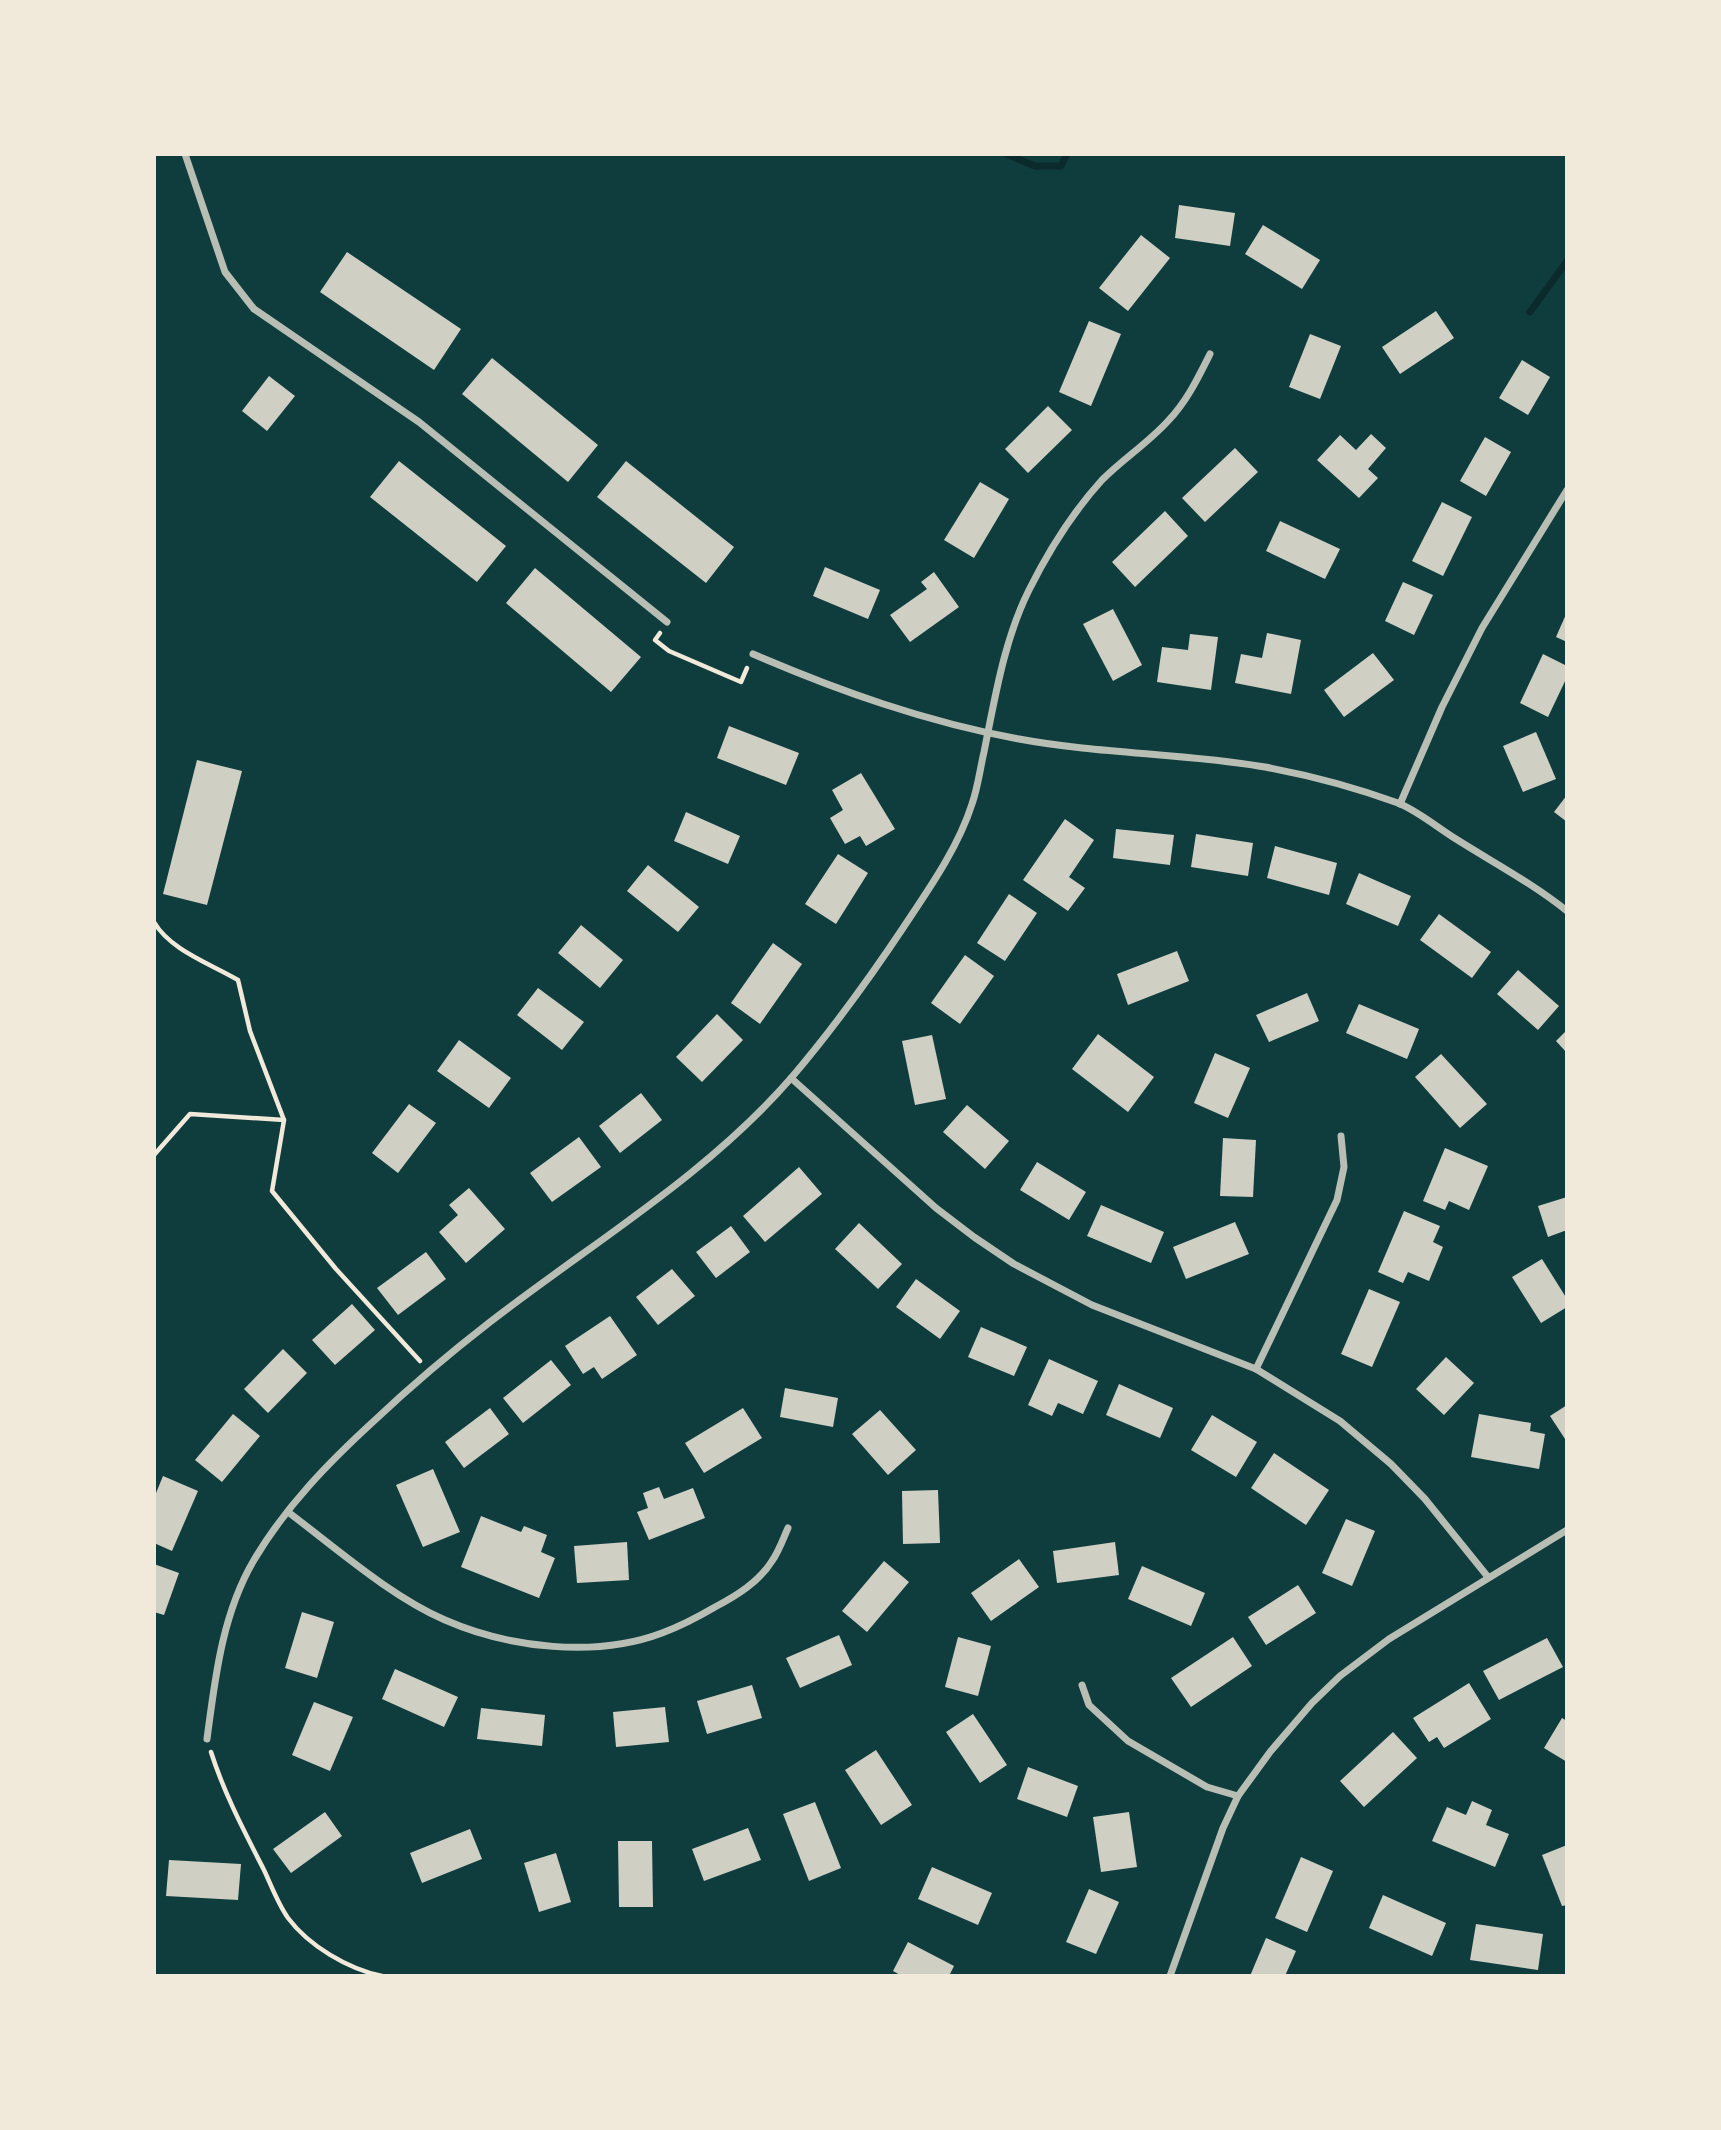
<svg xmlns="http://www.w3.org/2000/svg" width="1721" height="2130" viewBox="0 0 1721 2130" font-family="Arial,sans-serif">
<rect width="100%" height="100%" fill="#0f3d3e"/>
<g fill="none" stroke-linecap="round" stroke-linejoin="round">
<g stroke="#0a2a2b" stroke-width="7">
<path d="M1006 154 1035 166H1061L1067 154"/>
<path d="M1530 312 1567 261"/>
</g>
</g>
<g fill="#cfcfc3">
<path d="M1179 205 1235 213 1230 246 1175 238Z"/>
<path d="M1263 225 1320 260 1302 289 1245 254Z"/>
<path d="M1141 235 1170 258 1128 311 1099 288Z"/>
<path d="M347 252 461 329 434 370 320 292Z"/>
<path d="M1436 311 1454 338 1400 374 1382 347Z"/>
<path d="M1089 321 1121 334 1091 406 1059 392Z"/>
<path d="M1310 334 1341 346 1320 399 1289 387Z"/>
<path d="M492 358 598 445 568 482 462 394Z"/>
<path d="M1522 360 1550 377 1528 415 1499 398Z"/>
<path d="M269 376 295 396 267 431 242 411Z"/>
<path d="M1048 406 1072 430 1028 473 1005 449Z"/>
<path d="M1371 434 1386 448 1368 469 1378 478 1359 498 1317 460 1340 435 1356 450Z"/>
<path d="M1485 437 1511 452 1486 496 1460 481Z"/>
<path d="M1235 448 1258 472 1205 522 1182 498Z"/>
<path d="M399 461 506 546 477 582 370 497Z"/>
<path d="M626 461 734 547 706 583 597 497Z"/>
<path d="M980 482 1009 499 974 558 944 540Z"/>
<path d="M1442 502 1472 517 1443 576 1412 561Z"/>
<path d="M1165 511 1188 536 1135 587 1112 562Z"/>
<path d="M1280 521 1340 549 1325 579 1266 551Z"/>
<path d="M825 567 880 590 868 619 813 596Z"/>
<path d="M535 568 641 657 611 692 506 603Z"/>
<path d="M934 572 959 607 910 642 890 615 927 589 921 582Z"/>
<path d="M1403 582 1433 595 1414 635 1385 621Z"/>
<path d="M1113 609 1142 665 1113 681 1083 624Z"/>
<path d="M1567 612V642L1556 637Z"/>
<path d="M1267 633 1301 640 1291 694 1235 683 1241 654 1262 658Z"/>
<path d="M1190 634 1218 637 1211 690 1157 682 1162 647 1188 650Z"/>
<path d="M1373 653 1394 680 1344 717 1324 690Z"/>
<path d="M1543 654 1567 666V677L1548 717 1520 703Z"/>
<path d="M729 726 799 753 786 785 717 758Z"/>
<path d="M1536 732 1556 779 1523 792 1503 746Z"/>
<path d="M197 760 242 771 207 905 163 894Z"/>
<path d="M861 773 895 829 866 846 860 836 845 844 830 818 843 810 832 790Z"/>
<path d="M1567 795V822L1554 812Z"/>
<path d="M686 812 740 836 728 864 674 841Z"/>
<path d="M1065 819 1094 840 1069 877 1085 888 1068 911 1023 880Z"/>
<path d="M1116 829 1174 835 1170 865 1113 858Z"/>
<path d="M1196 834 1253 843 1248 876 1191 867Z"/>
<path d="M1275 846 1337 863 1329 895 1267 878Z"/>
<path d="M838 854 868 873 836 924 805 904Z"/>
<path d="M648 865 699 907 678 932 627 891Z"/>
<path d="M1359 873 1411 896 1398 926 1346 904Z"/>
<path d="M1009 894 1037 913 1005 961 977 943Z"/>
<path d="M1439 914 1491 952 1472 978 1420 940Z"/>
<path d="M581 925 623 960 600 988 558 953Z"/>
<path d="M773 943 802 964 760 1024 731 1003Z"/>
<path d="M1177 951 1189 981 1128 1005 1117 974Z"/>
<path d="M965 955 994 976 960 1024 931 1003Z"/>
<path d="M1518 970 1559 1006 1538 1030 1497 994Z"/>
<path d="M538 988 584 1022 562 1050 517 1015Z"/>
<path d="M1307 993 1319 1021 1269 1042 1256 1015Z"/>
<path d="M1359 1004 1419 1029 1407 1059 1346 1033Z"/>
<path d="M717 1014 743 1040 702 1082 676 1057Z"/>
<path d="M1567 1030V1053L1556 1041Z"/>
<path d="M1098 1034 1154 1077 1128 1112 1072 1069Z"/>
<path d="M932 1035 946 1099 915 1105 902 1041Z"/>
<path d="M459 1040 511 1078 489 1108 437 1071Z"/>
<path d="M1215 1053 1250 1068 1228 1118 1194 1103Z"/>
<path d="M1441 1054 1487 1104 1460 1128 1415 1077Z"/>
<path d="M641 1093 662 1120 620 1153 599 1126Z"/>
<path d="M409 1104 436 1123 398 1173 372 1153Z"/>
<path d="M967 1105 1009 1141 985 1169 943 1132Z"/>
<path d="M579 1137 601 1167 552 1202 530 1173Z"/>
<path d="M1223 1138 1256 1140 1253 1197 1220 1196Z"/>
<path d="M1445 1148 1488 1166 1469 1210 1449 1201 1445 1210 1423 1201Z"/>
<path d="M1037 1162 1086 1192 1069 1220 1020 1190Z"/>
<path d="M799 1167 822 1194 765 1242 743 1216Z"/>
<path d="M469 1188 505 1229 466 1263 439 1232 458 1215 449 1205Z"/>
<path d="M1567 1197V1230L1548 1237 1538 1206Z"/>
<path d="M1101 1205 1164 1232 1151 1263 1087 1236Z"/>
<path d="M1404 1211 1440 1226 1433 1242 1443 1247 1429 1281 1408 1272 1403 1283 1378 1272Z"/>
<path d="M1235 1222 1249 1254 1186 1279 1173 1247Z"/>
<path d="M859 1223 902 1264 878 1289 835 1249Z"/>
<path d="M731 1226 750 1252 716 1278 696 1252Z"/>
<path d="M426 1252 446 1279 398 1315 377 1288Z"/>
<path d="M1542 1259 1567 1299V1307L1541 1323 1512 1277Z"/>
<path d="M672 1269 695 1296 658 1325 636 1297Z"/>
<path d="M916 1279 960 1311 940 1339 896 1307Z"/>
<path d="M1369 1289 1400 1302 1372 1367 1341 1354Z"/>
<path d="M352 1304 375 1330 335 1365 312 1340Z"/>
<path d="M610 1316 637 1355 602 1379 594 1367 583 1374 565 1346Z"/>
<path d="M981 1327 1027 1347 1014 1376 968 1357Z"/>
<path d="M283 1349 307 1373 268 1413 244 1389Z"/>
<path d="M1446 1357 1474 1383 1444 1415 1416 1389Z"/>
<path d="M1049 1359 1098 1381 1083 1414 1058 1403 1052 1416 1028 1405Z"/>
<path d="M551 1360 571 1385 523 1423 503 1398Z"/>
<path d="M1119 1384 1173 1408 1160 1438 1106 1415Z"/>
<path d="M785 1388 838 1398 833 1427 780 1417Z"/>
<path d="M1567 1405V1442L1550 1416Z"/>
<path d="M490 1408 509 1434 464 1468 445 1442Z"/>
<path d="M743 1408 762 1438 704 1473 685 1443Z"/>
<path d="M880 1410 916 1450 888 1475 852 1434Z"/>
<path d="M233 1414 260 1436 222 1482 195 1460Z"/>
<path d="M1479 1414 1531 1423 1530 1431 1545 1434 1539 1469 1471 1457Z"/>
<path d="M1212 1415 1257 1442 1236 1477 1191 1450Z"/>
<path d="M1274 1453 1329 1490 1306 1525 1251 1488Z"/>
<path d="M433 1469 460 1532 423 1547 396 1485Z"/>
<path d="M163 1476 198 1491 172 1551 154 1543V1498Z"/>
<path d="M659 1487 664 1499 693 1488 705 1518 649 1540 637 1512 648 1508 643 1493Z"/>
<path d="M938 1490 940 1543 903 1544 902 1491Z"/>
<path d="M481 1516 521 1532 524 1526 547 1535 541 1552 555 1558 539 1598 461 1567Z"/>
<path d="M1346 1519 1375 1531 1352 1586 1322 1573Z"/>
<path d="M627 1542 629 1580 577 1583 574 1546Z"/>
<path d="M1115 1542 1119 1575 1057 1583 1053 1551Z"/>
<path d="M1019 1559 1039 1587 991 1621 971 1593Z"/>
<path d="M884 1561 909 1582 867 1632 842 1611Z"/>
<path d="M154 1564 179 1573 164 1615 154 1612Z"/>
<path d="M1142 1566 1205 1593 1191 1626 1128 1599Z"/>
<path d="M1298 1585 1316 1613 1266 1645 1248 1617Z"/>
<path d="M302 1612 334 1622 317 1678 285 1668Z"/>
<path d="M839 1635 852 1665 800 1688 786 1658Z"/>
<path d="M958 1637 991 1646 978 1696 945 1687Z"/>
<path d="M1233 1637 1252 1666 1191 1707 1171 1678Z"/>
<path d="M1547 1638 1563 1667 1499 1700 1483 1671Z"/>
<path d="M395 1669 458 1697 444 1727 382 1699Z"/>
<path d="M1469 1683 1491 1719 1444 1748 1437 1737 1429 1742 1413 1718Z"/>
<path d="M752 1685 762 1718 707 1734 697 1701Z"/>
<path d="M314 1702 353 1717 330 1771 292 1755Z"/>
<path d="M665 1707 669 1742 616 1747 613 1712Z"/>
<path d="M481 1708 545 1715 542 1746 477 1739Z"/>
<path d="M973 1714 1007 1765 980 1783 946 1732Z"/>
<path d="M1562 1718 1567 1721V1762L1544 1748Z"/>
<path d="M1393 1732 1417 1758 1364 1807 1340 1781Z"/>
<path d="M876 1750 912 1805 881 1825 845 1770Z"/>
<path d="M1028 1767 1078 1786 1067 1817 1017 1799Z"/>
<path d="M1472 1801 1492 1810 1486 1825 1509 1834 1495 1867 1432 1841 1447 1807 1466 1815Z"/>
<path d="M815 1802 841 1868 809 1881 783 1814Z"/>
<path d="M325 1812 342 1836 291 1873 273 1849Z"/>
<path d="M1129 1812 1137 1867 1101 1872 1093 1817Z"/>
<path d="M748 1828 761 1860 704 1881 692 1849Z"/>
<path d="M470 1829 482 1859 422 1883 410 1853Z"/>
<path d="M618 1841H652L653 1907H619Z"/>
<path d="M1567 1845V1905L1562 1906 1542 1855Z"/>
<path d="M556 1853 571 1902 539 1912 524 1863Z"/>
<path d="M1301 1857 1333 1871 1307 1932 1275 1918Z"/>
<path d="M169 1860 241 1864 238 1900 166 1896Z"/>
<path d="M932 1867 992 1893 978 1925 918 1899Z"/>
<path d="M1089 1889 1119 1902 1096 1954 1066 1942Z"/>
<path d="M1383 1895 1446 1923 1432 1956 1369 1928Z"/>
<path d="M1476 1924 1543 1934 1538 1970 1470 1960Z"/>
<path d="M1266 1938 1296 1951 1285 1976H1250Z"/>
<path d="M908 1942 954 1966 949 1976H902L893 1971Z"/>
</g>
<g fill="none" stroke-linecap="round" stroke-linejoin="round">
<g stroke="#f1e9da" stroke-width="4.5">
<path d="M660 633 655 640 669 651 741 682 747 668"/>
<path d="M154 922C170 950 211 964 238 980L250 1031 284 1120 272 1191 336 1269 420 1361"/>
<path d="M154 1155 190 1114 284 1120"/>
<path d="M211 1752C224 1793 244 1831 264 1870 271 1885 278 1904 288 1918 309 1946 348 1969 382 1976"/>
</g>
<g stroke="#b8beb3" stroke-width="7">
<path d="M185 154 225 272 254 309 419 422 667 622"/>
<path d="M753 654C839 691 926 722 1019 739 1100 754 1184 753 1265 767 1308 775 1357 788 1398 803 1418 811 1438 828 1456 839 1494 863 1532 883 1567 911"/>
<path d="M1400 804 1442 707 1482 628 1567 490"/>
<path d="M791 1078 936 1208 974 1237 1014 1264 1092 1305 1256 1369 1340 1421 1391 1464 1425 1499 1488 1577"/>
<path d="M1256 1369 1337 1200 1344 1167 1341 1136"/>
<path d="M288 1512C336 1548 390 1596 445 1620 509 1648 596 1658 662 1633 681 1626 698 1617 715 1607 736 1596 759 1582 772 1561 779 1551 783 1539 788 1528"/>
<path d="M1082 1685 1089 1705 1128 1741 1207 1787 1238 1796"/>
<path d="M207 1739C215 1679 222 1614 254 1560 286 1506 329 1462 375 1420 411 1386 450 1353 490 1322 592 1243 706 1176 792 1077 832 1030 869 979 903 928 929 889 958 848 972 804 978 787 980 769 984 752 995 698 1004 640 1029 590 1049 550 1072 513 1102 480 1123 459 1148 443 1168 421 1187 401 1198 378 1210 354"/>
<path d="M1170 1976 1223 1828 1238 1796 1270 1752 1312 1703 1340 1676 1389 1639 1567 1530"/>
</g>
</g>
<rect width="1721" height="2130" fill="none" stroke="#f1e9da" stroke-width="312"/>
</svg>
